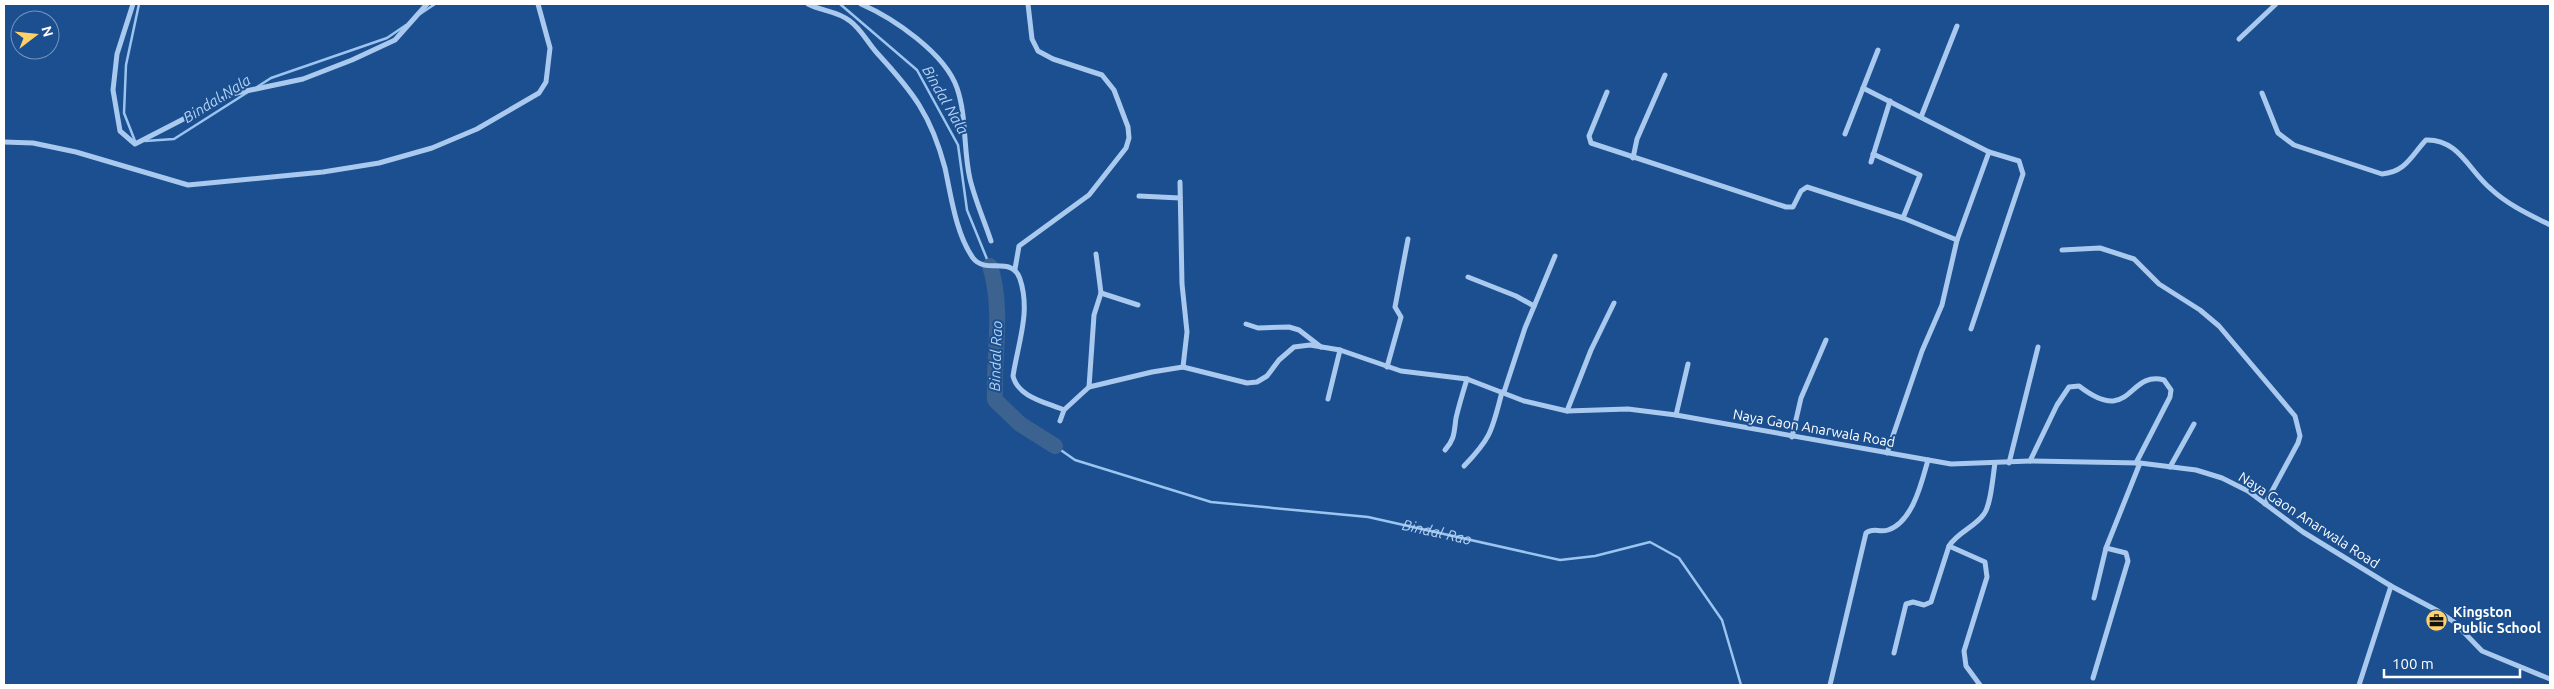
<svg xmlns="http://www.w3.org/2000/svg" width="2554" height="689" viewBox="0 0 2554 689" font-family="Ubuntu,sans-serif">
<rect width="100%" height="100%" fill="#1b4f8f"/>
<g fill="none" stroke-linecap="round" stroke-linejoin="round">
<g stroke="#9cc4f0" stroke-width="2.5">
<path d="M840 4 917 70 958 145 967 210 989 264"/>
<path d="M420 14 435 4"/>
<path d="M257 87 271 78 387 38 406 25"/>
<path d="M135 141 124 113 126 65 139 4"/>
<path d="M145 141 174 139 248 92"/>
<path id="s1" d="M1055 446 1075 460 1211 502 1368 517 1560 560 1595 556 1650 542 1679 558 1722 620 1741 685"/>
</g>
<path stroke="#3c6290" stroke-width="16" d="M990 266C1004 310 993 355 995 400L1020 424 1055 446"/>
<g stroke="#a9c9ee" stroke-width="5">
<path d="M133 4 117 54 113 90 120 131 135 144 232 94 303 79 352 60 395 40 427 4"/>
<path d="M808 4C821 11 838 11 850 21 861 29 868 43 877 53 913 92 931 115 945 168 951 196 956 234 973 258 986 275 1012 255 1020 279 1031 312 1018 343 1013 376 1018 397 1045 402 1064 410"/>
<path d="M861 4C893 18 945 53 957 88 967 117 963 149 970 179 975 200 984 220 991 241"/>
<path d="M2239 39 2276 4"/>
<path d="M1863 88 1989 152 1957 240 1942 305 1922 351 1887 453"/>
<path d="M1607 92 1589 136 1591 143 1786 207H1793L1801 191 1807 187 1903 218 1920 175 1873 154"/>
<path d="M2262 93 2278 133 2294 145 2382 174C2406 172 2411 156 2426 140 2459 139 2469 171 2491 189 2508 205 2530 215 2550 225"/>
<path d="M1921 117 1957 26"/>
<path d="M1845 134 1878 50"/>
<path d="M4 142 33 143 76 152 188 185 323 172 379 163 432 148 477 129 539 93 546 82 550 48 538 4"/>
<path d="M1633 158 1637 139 1665 75"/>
<path d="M1871 162 1890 101"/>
<path d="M1180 182 1182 284 1187 332 1183 367"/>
<path d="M1139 196 1180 198"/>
<path d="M1903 218 1957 240"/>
<path d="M2062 250 2100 248 2134 259 2159 284 2200 310 2219 326 2295 416 2300 436 2298 443 2265 504"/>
<path d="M1015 269 1019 246 1089 195 1126 148 1129 138 1128 127 1114 90 1102 75 1053 59 1038 51 1032 39 1028 4"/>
<path d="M1468 277 1516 296 1534 306"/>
<path d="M1101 293 1138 305"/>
<path d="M1246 324 1258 328 1289 327 1299 330 1321 347"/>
<path d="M1971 329 2023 174 2019 161 1989 152"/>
<path d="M1387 367 1401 317 1395 307 1408 239"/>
<path d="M1089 387 1094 315 1101 293 1096 254"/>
<path d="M1504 392 1525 328 1555 256"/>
<path d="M1328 399 1340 350"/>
<path d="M1567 411 1591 350 1614 303"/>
<path d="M1676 415 1688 364"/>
<path d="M1060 421 1064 410 1089 387 1152 372 1183 367 1247 383 1257 382 1267 376 1279 360 1294 347 1310 345 1340 350 1401 371 1467 379 1524 401 1567 411 1628 409 1676 415 1951 464 2030 461 2140 463 2196 470 2222 478 2248 491 2303 532 2391 586 2438 611 2454 622 2482 651 2550 679"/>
<path d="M1792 437 1801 398 1826 340"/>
<path d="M1445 450C1455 439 1454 432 1456 418 1459 405 1463 392 1467 379"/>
<path d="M2030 461 2057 405 2069 387 2079 386C2132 427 2127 370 2164 380L2171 390 2170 397 2136 463"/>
<path d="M2009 463 2038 347"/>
<path d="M1464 466C1492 437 1492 430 1502 392"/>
<path d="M2170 467 2194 424"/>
<path d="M2094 598 2106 548"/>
<path d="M1894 653 1906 604 1913 602 1924 605 1931 602 1949 546"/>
<path d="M2093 678 2128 561 2126 553 2106 548 2140 463"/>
<path d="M1830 685 1866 533C1874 527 1879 533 1888 530 1913 522 1922 481 1928 460"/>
<path d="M1980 685 1966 666 1964 651 1987 577 1985 562 1949 546C1958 532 1975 527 1984 514 1991 505 1993 475 1995 463"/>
<path d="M2359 685 2391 586"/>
</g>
</g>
<defs>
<symbol id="office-disc" viewBox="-11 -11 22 22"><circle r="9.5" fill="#ffd166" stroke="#1b4f8f"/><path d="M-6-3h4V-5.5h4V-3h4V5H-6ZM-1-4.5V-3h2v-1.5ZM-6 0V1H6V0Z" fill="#111"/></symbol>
</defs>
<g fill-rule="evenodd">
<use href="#office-disc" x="2424" y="608" width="25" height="25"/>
</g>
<g text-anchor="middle" stroke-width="4" stroke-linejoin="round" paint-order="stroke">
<g font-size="14" fill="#fff" stroke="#1b4f8f">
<text transform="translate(1814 428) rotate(10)" y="5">Naya Gaon Anarwala Road</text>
<text transform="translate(2309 520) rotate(33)" y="5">Naya Gaon Anarwala Road</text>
</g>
<g font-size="14" font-weight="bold" fill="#fff" stroke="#1b4f8f" text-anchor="start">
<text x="2453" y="617">Kingston<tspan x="2453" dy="16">Public School</tspan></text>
</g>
<g font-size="15" font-style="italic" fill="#b5d3f5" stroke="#1b4f8f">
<text transform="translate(217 99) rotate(-32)" y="5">Bindal Nala</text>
<text transform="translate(945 100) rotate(60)" y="5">Bindal Nala</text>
<text transform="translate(996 356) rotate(-88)" y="5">Bindal Rao</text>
<text dy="5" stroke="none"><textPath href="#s1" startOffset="395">Bindal Rao</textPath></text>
</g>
</g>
<rect width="2554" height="689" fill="none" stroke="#ffffff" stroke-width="10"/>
<g transform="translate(35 35) rotate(74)"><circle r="24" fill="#1b4f8f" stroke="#7695bc"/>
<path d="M0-4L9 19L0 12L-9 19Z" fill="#ffd166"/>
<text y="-8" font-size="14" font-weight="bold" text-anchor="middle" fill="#ffffff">N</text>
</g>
<path d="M2384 669v8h136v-8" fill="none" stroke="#ffffff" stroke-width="2.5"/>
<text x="2392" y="669" font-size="15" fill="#ffffff" stroke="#1b4f8f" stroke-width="4" paint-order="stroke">100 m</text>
</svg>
